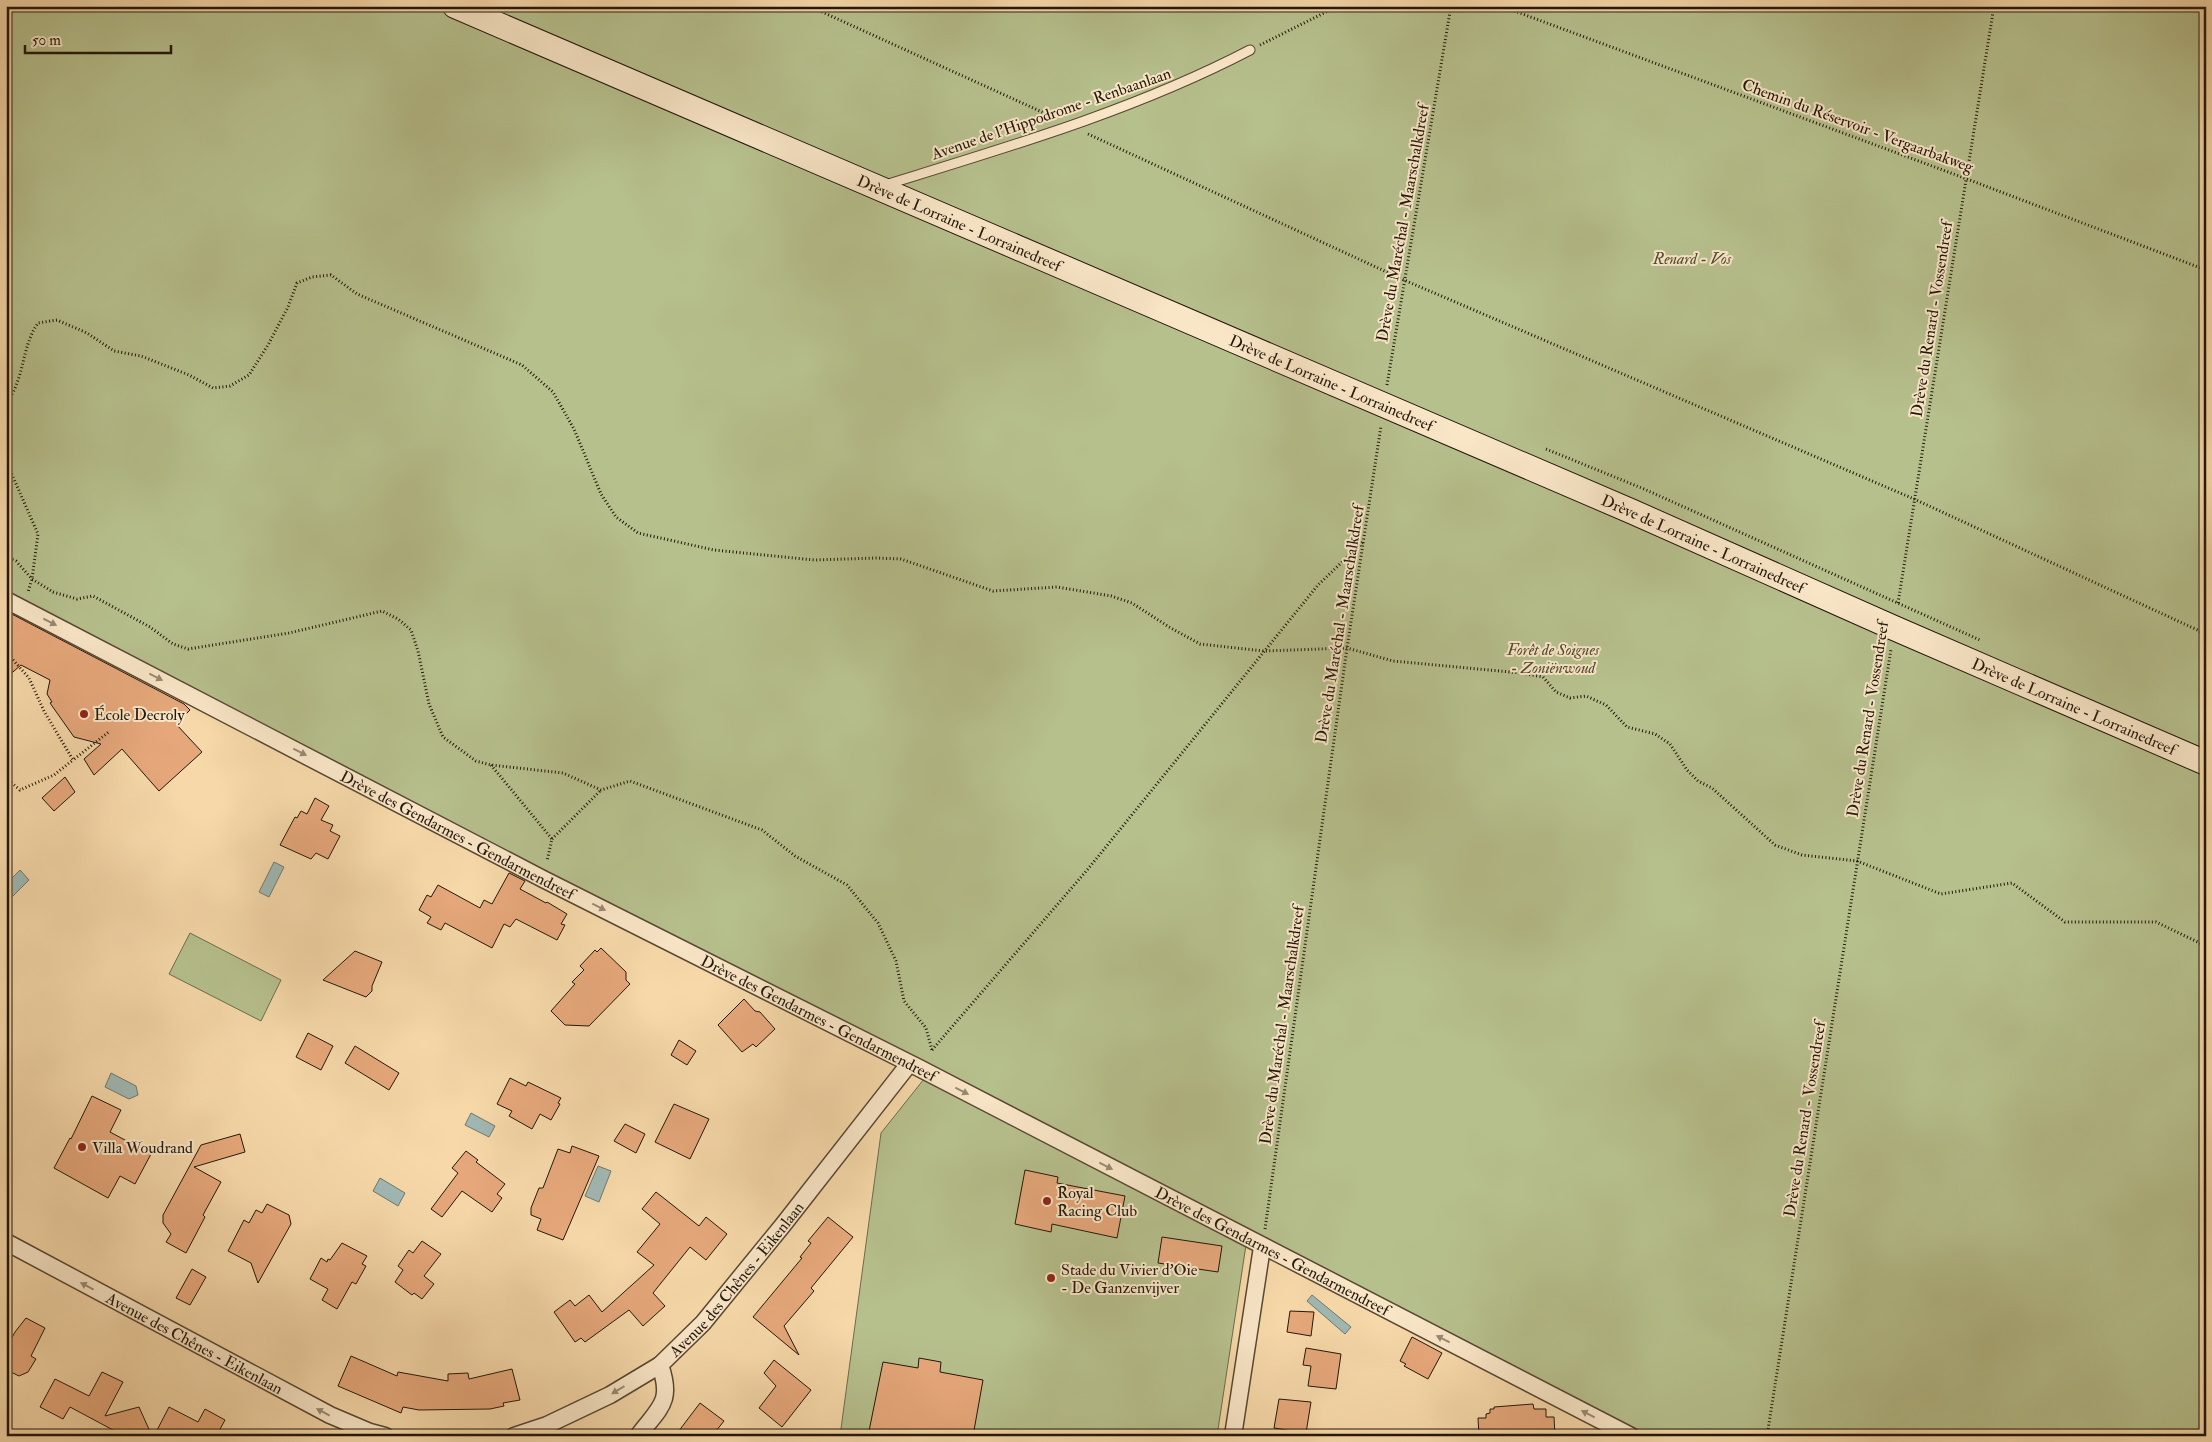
<svg xmlns="http://www.w3.org/2000/svg" width="2212" height="1442" viewBox="0 0 2212 1442" font-family="'IM FELL Double Pica',serif">
<rect width="100%" height="100%" fill="#f6d8a9"/>
<filter id="stains"><feTurbulence type="fractalNoise" baseFrequency=".004" numOctaves="4"/><feColorMatrix values="0 0 0 0 .2 0 0 0 0 .09 0 0 0 0 .02 0 0 0 .5 -.17"/></filter>
<radialGradient id="worn" r=".72"><stop offset=".6" stop-color="#630" stop-opacity="0"/><stop offset="1" stop-color="#630" stop-opacity=".3"/></radialGradient>
<g fill="#b6c08d" stroke="#6c6c4c">
<path d="M6 6H2206V1436H1641L6 596Z"/>
<path d="M190 933 281 980 261 1021 169 974Z"/>
<path d="M924 1079 1246 1245 1217 1436H840L881 1133Z"/>
</g>
<g fill="#a0b8b3" stroke="#6e786f">
<path d="M274 862 284 867 269 897 259 892Z"/>
<path d="M20 870 29 880 6 903V884Z"/>
<path d="M111 1073 136 1086 138 1095 129 1099 105 1087Z"/>
<path d="M471 1113 495 1126 489 1137 465 1125Z"/>
<path d="M598 1166 611 1171 599 1202 585 1196Z"/>
<path d="M380 1178 405 1193 398 1206 373 1191Z"/>
<path d="M1312 1295 1351 1327 1345 1334 1307 1301Z"/>
</g>
<g fill="#e6a87b" stroke="#23170a">
<path d="M6 611 184 704 190 710 176 724 202 752 159 791 122 749 94 775 84 759 101 744 74 737 50 703 52 702 47 694 50 680 21 665 6 678Z"/>
<path d="M65 777 75 792 54 811 42 798Z"/>
<path d="M315 798 329 806 321 820 333 825 330 831 340 836 328 859 316 853 311 859 280 845 295 817 297 818 301 811 307 814Z"/>
<path d="M509 873 525 881 520 889 546 903 547 902 567 914 561 924 565 925 557 940 516 919 510 927 504 924 492 948 445 923 441 930 427 923 431 917 419 910 427 895 431 897 438 885 480 908 484 900 492 904Z"/>
<path d="M601 948 626 972V980L630 984 589 1026 565 1025 551 1011 575 984 572 982 584 970 580 966 595 950 597 952Z"/>
<path d="M355 951 382 962 372 986V991L366 997 323 980Z"/>
<path d="M744 999 755 1011 760 1012 775 1029 756 1047 753 1044 742 1052 718 1025Z"/>
<path d="M308 1033 333 1046 321 1070 296 1057Z"/>
<path d="M679 1040 696 1051 687 1065 671 1055Z"/>
<path d="M355 1046 399 1073 389 1090 345 1063Z"/>
<path d="M510 1078 526 1086 528 1082 561 1098 558 1103 560 1104 551 1120 540 1114 532 1129 509 1116 512 1111 497 1104Z"/>
<path d="M92 1096 121 1110 110 1132 151 1154 135 1184 120 1176 108 1198 54 1168 70 1138 71 1139Z"/>
<path d="M674 1104 709 1119 690 1159 655 1142Z"/>
<path d="M625 1124 645 1134 636 1153 614 1141Z"/>
<path d="M240 1134 245 1152 194 1167 221 1182 203 1215 205 1217 186 1253 166 1242 171 1234 163 1223V1215L201 1145Z"/>
<path d="M572 1146 599 1156 563 1240 537 1230 541 1219 531 1215V1208L539 1188H543L558 1149 570 1153Z"/>
<path d="M466 1151 478 1160 476 1162 505 1184 497 1194 502 1198 492 1212 462 1191 442 1217 431 1209 458 1173 452 1168Z"/>
<path d="M1025 1170 1058 1177 1057 1183 1125 1196 1117 1238 1052 1224 1051 1232 1015 1224Z"/>
<path d="M656 1192 699 1226 706 1217 727 1234 706 1260 690 1247 653 1293 665 1306 643 1326 629 1310 585 1342 581 1338 575 1342 554 1312 570 1300 575 1306 589 1295 602 1312 654 1265 637 1252 660 1224 642 1209Z"/>
<path d="M267 1204 289 1215 291 1224 258 1283 251 1263 228 1251 244 1220 249 1223 256 1210 262 1213Z"/>
<path d="M828 1217 853 1237 811 1288 814 1291 784 1326 799 1355 753 1317 802 1258 800 1257 811 1243 808 1241Z"/>
<path d="M1162 1237 1222 1246 1218 1272 1158 1263Z"/>
<path d="M422 1241 441 1254 424 1276 434 1284 422 1299 414 1293 412 1295 395 1282 403 1270 398 1266 409 1250 413 1253Z"/>
<path d="M342 1243 367 1256 362 1264 366 1266 356 1284 352 1282 337 1309 322 1300 328 1289 310 1279 321 1258 327 1262 328 1259 330 1260Z"/>
<path d="M192 1269 206 1277 190 1305 176 1298Z"/>
<path d="M1290 1311 1314 1312 1311 1336 1287 1332Z"/>
<path d="M26 1318 45 1328 31 1356 36 1359 28 1372 19 1376 9 1371 6 1360V1348L15 1332Z"/>
<path d="M1412 1337 1442 1353 1428 1379 1404 1366 1406 1364 1400 1361Z"/>
<path d="M1306 1348 1341 1354 1336 1389 1308 1386 1311 1366 1303 1365Z"/>
<path d="M351 1356 397 1376 398 1372 448 1381V1374L468 1373 469 1379 512 1369 520 1400 503 1403 504 1406 490 1409 419 1410 403 1407 401 1413 338 1386Z"/>
<path d="M919 1358 941 1362 940 1372 983 1380 973 1436H868L883 1362 918 1368Z"/>
<path d="M774 1360 811 1390 782 1427 759 1408 776 1386 764 1373Z"/>
<path d="M102 1372 123 1382 105 1416 139 1407 152 1436H114L113 1430 70 1407 63 1419 40 1407 55 1379 89 1396Z"/>
<path d="M1279 1399 1311 1402 1306 1433 1274 1428Z"/>
<path d="M700 1403 724 1421 712 1436H675Z"/>
<path d="M1533 1404 1534 1409H1546V1417H1554L1555 1436H1479L1478 1418H1486V1414L1490 1413V1409H1494V1407Z"/>
<path d="M169 1407 198 1422 205 1409 225 1420 218 1433 223 1436H154Z"/>
</g>
<g fill="none" stroke-linecap="round" stroke-linejoin="round">
<defs>
<path id="service" d="M885 185C1008 147 1135 110 1250 50"/>
<g id="minor">
<path id="s1" d="M6 600 543 879 919 1068 1631 1436"/>
<path id="s2" d="M6 1242 330 1415 370 1432 385 1436"/>
<path id="s3" d="M514 1436 547 1425 610 1395 660 1365 703 1323 783 1225 909 1064"/>
<path d="M638 1436C660 1407 673 1402 660 1365"/>
<path d="M1233 1436 1262 1247"/>
</g>
<g id="secondary">
<path id="s4" d="M455 6 1633 512 1894 628 2206 763"/>
</g>
</defs>
<use href="#service" stroke="#584732" stroke-width="11"/>
<use href="#minor" stroke="#584732" stroke-width="19"/>
<use href="#secondary" stroke="#23170a" stroke-width="26"/>
<g stroke="#23170a" stroke-width="3" stroke-dasharray="1 2.5" stroke-linecap="butt">
<path d="M809 6 1053 117"/>
<path d="M1501 6 1967 179 2206 270"/>
<path d="M1260 45 1338 6"/>
<path d="M1088 134 1404 280 1914 499 2206 634"/>
<path d="M1387 385 1451 6"/>
<path d="M6 403C25 380 21 347 38 323L57 320 87 333 114 351 141 356 189 375 213 388 230 386 249 375 268 345 288 307 297 283 312 277 331 275 357 294 522 365 553 392 574 429 601 494 616 517 638 533 714 550 814 560 877 558 901 559 993 591 1057 587 1111 596 1132 603 1169 627 1200 644 1264 651 1347 648 1393 661 1521 673 1543 677 1556 692 1570 698 1586 696 1606 705 1627 727 1655 734 1670 744 1687 770 1698 781 1712 788 1775 845 1802 855 1857 861 1941 894 2012 883 2065 922H2156L2206 946"/>
<path d="M1546 449 1644 489 1980 640"/>
<path d="M6 461 38 534 32 579 28 592"/>
<path d="M6 557 16 561 32 579 53 592 77 599 93 596 150 627 173 644 188 649 289 633 382 611 398 619 411 630 418 651 429 704 443 737 476 761 491 765 563 773 601 790 630 781 762 830 795 856 847 885 878 923 896 961 904 1001 926 1028 932 1050"/>
<path d="M1898 603 1994 6"/>
<path d="M6 652 29 678 44 711 73 760 110 731"/>
<path d="M491 765 552 839 547 861"/>
<path d="M6 778 20 790 54 775 73 760"/>
<path d="M552 839 601 790"/>
<path d="M932 1050 1088 869 1318 585 1363 542"/>
<path d="M1265 1229 1347 648 1381 426"/>
<path d="M1767 1436 1891 649"/>
</g>
<use href="#service" stroke="#f9e6c7" stroke-width="9"/>
<use href="#minor" stroke="#f9e6c7" stroke-width="16"/>
<use href="#secondary" stroke="#f9e6c7" stroke-width="24"/>
</g>
<defs><path id="oneway-solid" d="M-6-.8H1V-3.2L6.5 0L1 3.2V.8H-6Z" transform="scale(1.25)"/></defs>
<g fill="#998972">
<use href="#oneway-solid" transform="translate(50 622) rotate(27)"/>
<use href="#oneway-solid" transform="translate(156 677) rotate(27)"/>
<use href="#oneway-solid" transform="translate(300 752) rotate(27)"/>
<use href="#oneway-solid" transform="translate(599 907) rotate(27)"/>
<use href="#oneway-solid" transform="translate(962 1091) rotate(27)"/>
<use href="#oneway-solid" transform="translate(1106 1166) rotate(27)"/>
<use href="#oneway-solid" transform="translate(87 1286) rotate(-152)"/>
<use href="#oneway-solid" transform="translate(1443 1339) rotate(-153)"/>
<use href="#oneway-solid" transform="translate(618 1390) rotate(149)"/>
<use href="#oneway-solid" transform="translate(323 1412) rotate(-152)"/>
<use href="#oneway-solid" transform="translate(1588 1414) rotate(-153)"/>
</g>
<g fill="#8f2418" stroke="#f9e6c7" stroke-width="2">
<circle cx="84" cy="714" r="5"/>
<circle cx="82" cy="1147" r="5"/>
<circle cx="1047" cy="1201" r="5"/>
<circle cx="1051" cy="1278" r="5"/>
</g>
<g text-anchor="middle" stroke-width="4" stroke-linejoin="round" paint-order="stroke">
<g font-size="16" fill="#23170a" stroke="#f9e6c7">
<text transform="translate(1051 113) rotate(-19)" y="6">Avenue de l'Hippodrome - Renbaanlaan</text>
<text transform="translate(1858 125) rotate(20)" y="6">Chemin du Réservoir - Vergaarbakweg</text>
<text dy="6" stroke="none"><textPath href="#s4" startOffset="549">Drève de Lorraine - Lorrainedreef</textPath></text>
<text transform="translate(1402 223) rotate(-80)" y="6">Drève du Maréchal - Maarschalkdreef</text>
<text transform="translate(1931 319) rotate(-81)" y="6">Drève du Renard - Vossendreef</text>
<text dy="6" stroke="none"><textPath href="#s4" startOffset="954">Drève de Lorraine - Lorrainedreef</textPath></text>
<text dy="6" stroke="none"><textPath href="#s4" startOffset="1359">Drève de Lorraine - Lorrainedreef</textPath></text>
<text transform="translate(1339 624) rotate(-81)" y="6">Drève du Maréchal - Maarschalkdreef</text>
<text dy="6" stroke="none"><textPath href="#s4" startOffset="1764">Drève de Lorraine - Lorrainedreef</textPath></text>
<text transform="translate(1867 719) rotate(-81)" y="6">Drève du Renard - Vossendreef</text>
<text dy="6" stroke="none"><textPath href="#s1" startOffset="509">Drève des Gendarmes - Gendarmendreef</textPath></text>
<text dy="6" stroke="none"><textPath href="#s1" startOffset="914">Drève des Gendarmes - Gendarmendreef</textPath></text>
<text transform="translate(1281 1025) rotate(-82)" y="6">Drève du Maréchal - Maarschalkdreef</text>
<text transform="translate(1804 1119) rotate(-81)" y="6">Drève du Renard - Vossendreef</text>
<text dy="6" stroke="none"><textPath href="#s1" startOffset="1424">Drève des Gendarmes - Gendarmendreef</textPath></text>
<text dy="6" stroke="none"><textPath href="#s3" startOffset="278">Avenue des Chênes - Eikenlaan</textPath></text>
<text dy="6" stroke="none"><textPath href="#s2" startOffset="214">Avenue des Chênes - Eikenlaan</textPath></text>
</g>
<g font-size="16" font-style="italic" fill="#4f4a31" stroke="#f9e6c7">
<text x="1692" y="264">Renard - Vos</text>
<text x="1553" y="655">Forêt de Soignes<tspan x="1553" dy="18">- Zoniënwoud</tspan></text>
</g>
<g font-size="16" fill="#23170a" stroke="#f9e6c7" text-anchor="start">
<text x="94" y="720">École Decroly</text>
<text x="92" y="1153">Villa Woudrand</text>
<text x="1057" y="1198">Royal<tspan x="1057" dy="18">Racing Club</tspan></text>
<text x="1061" y="1275">Stade du Vivier d'Oie<tspan x="1061" dy="18">- De Ganzenvijver</tspan></text>
</g>
</g>
<rect width="2212" height="1442" fill="none" stroke="#f6d8a9" stroke-width="25"/>
<rect x="8" y="8" width="2197" height="1427" fill="none" stroke="#23170a" stroke-width="2.5"/>
<rect x="12" y="12" width="2187" height="1417" fill="none" stroke="#23170a"/>
<path d="M25 45v8h146v-8" fill="none" stroke="#23170a" stroke-width="2.5"/>
<text x="32" y="45" font-size="15" fill="#23170a" stroke="#f9e6c7" stroke-width="4" paint-order="stroke">50 m</text>
<rect width="100%" height="100%" filter="url(#stains)"/>
<rect width="100%" height="100%" fill="url(#worn)"/>
</svg>
